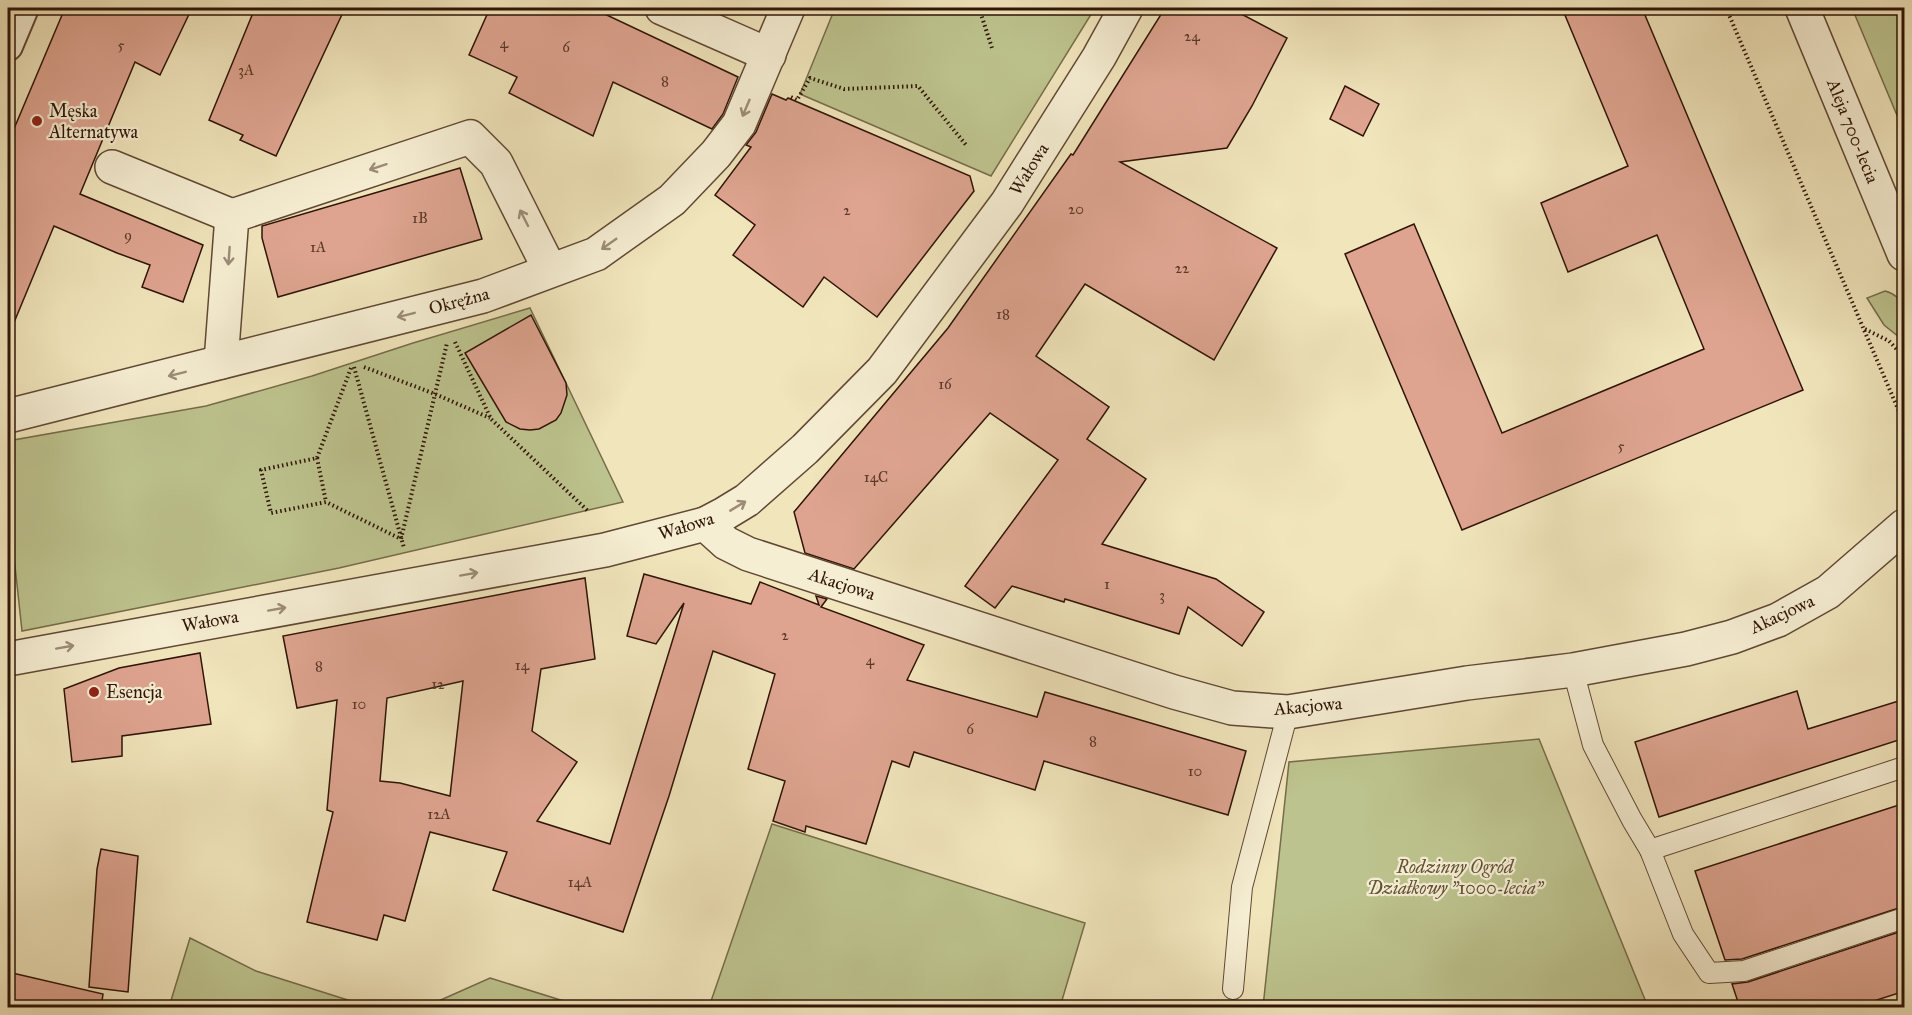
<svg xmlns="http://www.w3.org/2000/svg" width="1912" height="1015" viewBox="0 0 1912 1015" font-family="'IM FELL Great Primer',serif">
<rect width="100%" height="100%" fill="#f1e5bc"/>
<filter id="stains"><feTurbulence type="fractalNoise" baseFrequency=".00333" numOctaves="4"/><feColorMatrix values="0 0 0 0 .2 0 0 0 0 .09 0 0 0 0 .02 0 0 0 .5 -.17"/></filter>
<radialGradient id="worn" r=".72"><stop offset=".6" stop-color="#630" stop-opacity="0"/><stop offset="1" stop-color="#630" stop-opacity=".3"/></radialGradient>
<g fill="#bdc38e" stroke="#766c4a" stroke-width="1.5">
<path d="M835 8H1095L991 176 800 94Z"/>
<path d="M1852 8H1904V132Z"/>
<path d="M1885 291C1909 297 1905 321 1904 341L1884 325 1867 298Z"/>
<path d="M530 308 623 502 339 568 22 631 8 501V441L206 406 312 376 413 343Z"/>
<path d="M1539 739 1648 1007H1263L1289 762Z"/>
<path d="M772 824 1085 923 1060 1007H709Z"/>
<path d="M190 938 256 971 370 1007H169Z"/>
<path d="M490 978 583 1007H425Z"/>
</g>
<g fill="#dea490" stroke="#2f1407" stroke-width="1.5" fill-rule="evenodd">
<path d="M65 8H192L160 75 135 62 80 194 203 245 183 302 142 287 150 265 117 253 54 226 8 337V143Z"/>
<path d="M255 8H345L276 156 240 140 243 135 209 120Z"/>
<path d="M490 8H592L738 77 723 114 712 129 613 82 593 136 509 93 517 77 469 55Z"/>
<path d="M1165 8H1230L1287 38 1252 106 1227 148 1120 162 1277 248 1214 360 1085 284 1036 356 1109 407 1087 439 1146 479 1102 544 1216 579 1264 612 1242 646 1188 607 1179 634 1065 599 1064 602 1012 586 995 608 965 586 1058 460 990 413 854 569 805 553 794 512 948 328 1071 154 1073 155Z"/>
<path d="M1562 8H1642L1803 390 1462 530 1345 254 1414 224 1502 433 1704 349 1657 235 1568 272 1541 203 1628 166Z"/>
<path d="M1345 86 1379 104 1363 136 1330 119Z"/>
<path d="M772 94 786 100 788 98 970 176 974 191 877 317 824 277 803 307 733 255 755 225 715 195 751 147 746 145 756 132Z"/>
<path d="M460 168 482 239 278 297 262 238V226Z"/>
<path d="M531 315 566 383 567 395 561 413 556 420 539 429 530 430 520 429 506 422 465 353Z"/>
<path d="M644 574 751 604 760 582 819 605 816 596 827 599 821 607 924 645 907 680 1037 717 1045 692 1246 751 1228 815 1044 761 1035 790 914 752 909 767 892 761 866 844 806 826 805 832 773 821 785 781 748 769 775 674 713 651 669 796 623 932 493 890 507 852 430 832 405 921 384 915 377 940 307 922 333 812 327 810 337 700 297 708 283 636 585 578 595 659 541 669 532 731 577 762 537 821 610 844 684 603 656 644 627 636ZM463 681 450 796 400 783 380 781 387 698Z"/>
<path d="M200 653 211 724 122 736V756L72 762 64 689 119 668Z"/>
<path d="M1797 691 1808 729 1905 699V738L1659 817 1635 742Z"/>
<path d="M1905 803V906L1742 959 1725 960 1695 871Z"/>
<path d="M101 849 138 856 128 992 89 987 97 869Z"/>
<path d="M1905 930V991L1852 1008H1740L1732 984 1748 982Z"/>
<path d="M8 972 103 994 101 1008H8Z"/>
</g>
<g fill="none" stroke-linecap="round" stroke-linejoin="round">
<defs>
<g id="service">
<path d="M1573 670 1593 745 1632 820 1650 850 1683 934 1709 973 1744 971 1904 918"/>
<path d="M1650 850 1904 767"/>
<path d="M1233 989 1242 887 1288 712"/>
</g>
<path id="pedestrian" d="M8 46 24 8"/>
<g id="minor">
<path d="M662 8 769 55"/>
<path d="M1802 8 1904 254"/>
<path d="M112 167 232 216"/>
<path d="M221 362 232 216 470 137 496 163 550 270"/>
</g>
<g id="tertiary">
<path d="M8 416 483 296 596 254 672 200 716 154 739 124 788 8"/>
<path d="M705 524 726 543 748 554 1174 692 1232 708 1288 712 1467 683 1573 670 1686 649 1732 637 1778 620 1828 592 1904 526"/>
<path d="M8 659 605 550 705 524 724 514 747 500 805 449 882 371 1007 203 1099 57 1126 8"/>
</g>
</defs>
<use href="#service" stroke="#604834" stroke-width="22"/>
<use href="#pedestrian" stroke="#604834" stroke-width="32"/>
<use href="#minor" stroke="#604834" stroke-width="36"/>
<use href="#tertiary" stroke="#604834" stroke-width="36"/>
<g stroke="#2f1407" stroke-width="4" stroke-dasharray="1.5 3" stroke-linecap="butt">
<path d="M979 8 992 48"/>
<path d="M1726 8 1904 423"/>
<path d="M791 97 797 100 810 78 844 89 918 86 966 145"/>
<path d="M1865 329 1889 341 1904 357"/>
<path d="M455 342 491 419 588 511"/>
<path d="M354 367 404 548"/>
<path d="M364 367 435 394 490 418"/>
<path d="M351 368 317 458 261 470 271 513 326 502 401 539 447 343"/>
<path d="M317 458 326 502"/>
</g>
<use href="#service" stroke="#f6eed3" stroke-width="20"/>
<use href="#pedestrian" stroke="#f6eed3" stroke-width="28"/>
<use href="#minor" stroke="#f6eed3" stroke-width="33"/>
<use href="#tertiary" stroke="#f6eed3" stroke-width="33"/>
</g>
<defs><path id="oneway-shaft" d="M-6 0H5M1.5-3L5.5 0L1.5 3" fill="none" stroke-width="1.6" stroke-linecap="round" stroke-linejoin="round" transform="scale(1.5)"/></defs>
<g stroke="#9c8c77">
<use href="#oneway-shaft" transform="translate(746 108) rotate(113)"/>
<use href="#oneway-shaft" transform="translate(378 167) rotate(162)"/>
<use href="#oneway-shaft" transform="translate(524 218) rotate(-117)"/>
<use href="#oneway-shaft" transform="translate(609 244) rotate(145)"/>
<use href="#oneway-shaft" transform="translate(229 256) rotate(94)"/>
<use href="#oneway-shaft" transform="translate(406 315) rotate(166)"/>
<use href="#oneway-shaft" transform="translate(177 374) rotate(166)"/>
<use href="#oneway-shaft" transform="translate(738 506) rotate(-31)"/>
<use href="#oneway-shaft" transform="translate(469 574) rotate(-10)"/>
<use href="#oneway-shaft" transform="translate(277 609) rotate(-10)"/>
<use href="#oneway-shaft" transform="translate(65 647) rotate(-10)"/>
</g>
<g fill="#8f2418" stroke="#f6eed3" stroke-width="2">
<circle cx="37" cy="121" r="6"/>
<circle cx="94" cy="692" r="6"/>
</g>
<g text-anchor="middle" stroke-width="4.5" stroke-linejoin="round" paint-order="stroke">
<g font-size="15" fill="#5b3829">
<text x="1192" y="41">24</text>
<text x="504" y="48">4</text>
<text x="121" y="50">5</text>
<text x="566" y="52">6</text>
<text x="246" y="75">3A</text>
<text x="665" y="86">8</text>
<text x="1076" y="214">20</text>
<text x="847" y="215">2</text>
<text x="420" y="223">1B</text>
<text x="128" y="240">9</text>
<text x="318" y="252">1A</text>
<text x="1182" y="273">22</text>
<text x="1003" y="319">18</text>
<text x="945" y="389">16</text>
<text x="1621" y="451">5</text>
<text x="876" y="482">14C</text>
<text x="1107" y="589">1</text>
<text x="1162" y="600">3</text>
<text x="785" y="640">2</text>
<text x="870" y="665">4</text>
<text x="522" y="670">14</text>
<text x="319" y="671">8</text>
<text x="438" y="689">12</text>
<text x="359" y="709">10</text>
<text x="970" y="734">6</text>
<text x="1093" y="746">8</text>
<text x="1195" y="776">10</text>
<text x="439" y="819">12A</text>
<text x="580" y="887">14A</text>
</g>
<g font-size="18" fill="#2f1407" stroke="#f6eed3" text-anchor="start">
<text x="49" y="117">Męska<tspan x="49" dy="21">Alternatywa</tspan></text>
<text x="106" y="698">Esencja</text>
</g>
<g font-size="18" fill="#2f1407" stroke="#f6eed3">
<text transform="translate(1853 131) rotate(68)" y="6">Aleja 700-lecia</text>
<text transform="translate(1029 169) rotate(-58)" y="6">Wałowa</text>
<text transform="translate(459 301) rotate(-15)" y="6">Okrężna</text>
<text transform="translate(686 526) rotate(-17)" y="6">Wałowa</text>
<text transform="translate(842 584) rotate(18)" y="6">Akacjowa</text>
<text transform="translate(1782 614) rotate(-25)" y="6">Akacjowa</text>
<text transform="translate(210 621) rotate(-10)" y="6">Wałowa</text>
<text transform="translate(1308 706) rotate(-5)" y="6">Akacjowa</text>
</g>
<g font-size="18" font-style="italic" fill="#615136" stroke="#f6eed3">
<text x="1455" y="873">Rodzinny Ogród<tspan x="1455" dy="21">Działkowy "1000-lecia"</tspan></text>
</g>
</g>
<rect width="1912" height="1015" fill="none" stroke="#f1e5bc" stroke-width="30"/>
<rect x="9" y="9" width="1894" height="997" fill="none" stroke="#2f1407" stroke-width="3"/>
<rect x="15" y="15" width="1882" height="985" fill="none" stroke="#2f1407" stroke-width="1.5"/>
<rect width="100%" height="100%" filter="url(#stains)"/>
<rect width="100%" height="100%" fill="url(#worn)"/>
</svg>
